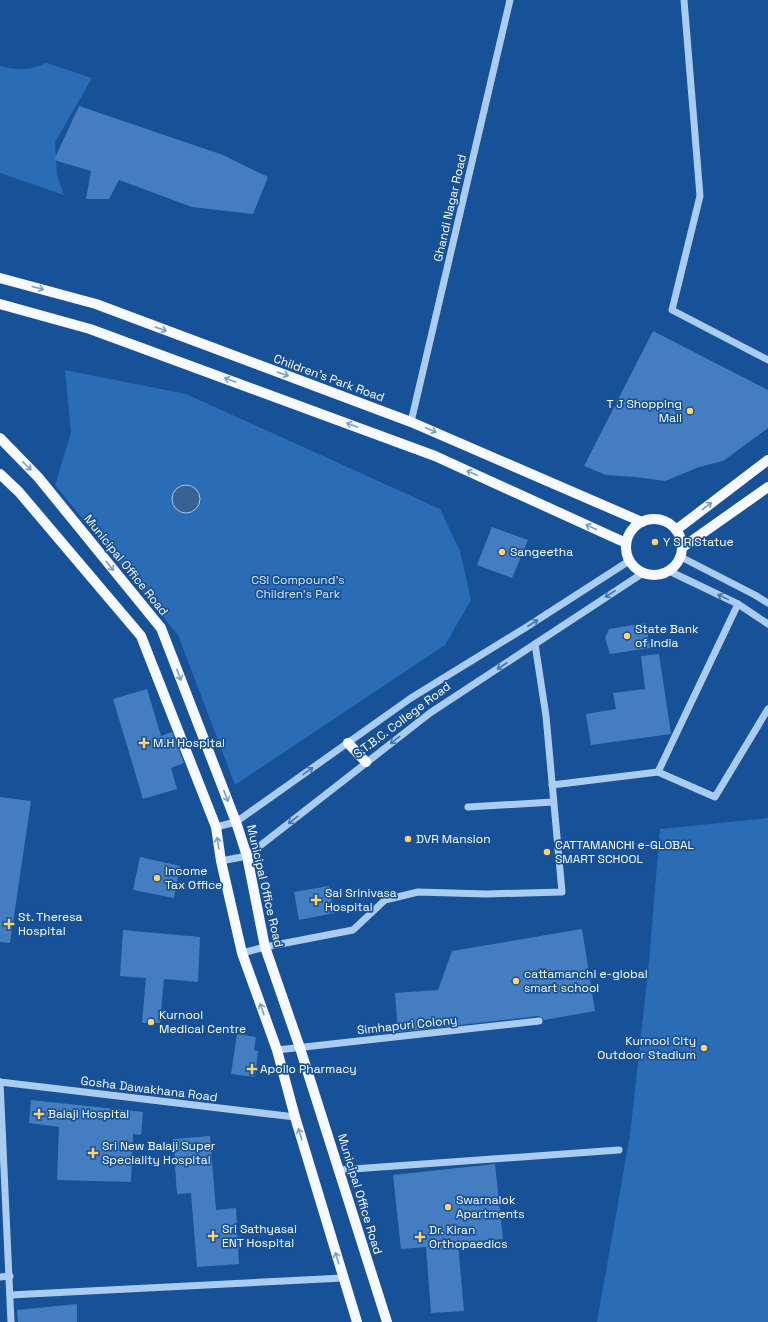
<svg xmlns="http://www.w3.org/2000/svg" width="768" height="1322" viewBox="0 0 768 1322" font-family="'Space Grotesk',sans-serif">
<rect width="100%" height="100%" fill="#175198"/>
<g fill="#2b6cb6">
<path d="M46 63 92 78 55 142 57 175 64 195 0 173V66C18 70 28 71 46 63Z"/>
<path d="M65 370 186 394 440 509 460 551 471 600 445 645 235 785 178 635 55 485 71 433Z"/>
<path d="M768 818V1322H597L630 1135 649 962 660 829Z"/>
</g>
<circle fill="#386194" stroke="#9ec7f4" cx="186" cy="499" r="14"/>
<g fill="#447ec1">
<path d="M79 106 223 155 268 177 253 214 192 207 119 180 109 199H86L91 171 54 160Z"/>
<path d="M653 331 768 390V428L723 461 699 467 665 481 635 477 606 475 584 466Z"/>
<path d="M492 527 528 540 512 578 477 565Z"/>
<path d="M646 623 650 648 610 654 605 638 609 629Z"/>
<path d="M659 654 671 734 591 745 586 714 616 709 613 693 645 689 641 656Z"/>
<path d="M147 689 161 736 172 732 184 763 171 768 177 789 143 799 113 699Z"/>
<path d="M0 797 31 801 10 943 0 942Z"/>
<path d="M140 857 180 866 174 898 133 890Z"/>
<path d="M329 886 334 913 299 920 294 892Z"/>
<path d="M582 929 595 1011 544 1020 541 1017 538 1016 398 1032 395 993 438 990 452 951Z"/>
<path d="M123 930 200 937 198 982 164 979 160 1023H142L146 978 120 976Z"/>
<path d="M237 1034 256 1037 254 1050 258 1051 255 1077 231 1074Z"/>
<path d="M31 1100 143 1112 141 1135 133 1134 131 1182 57 1180 59 1127 29 1123Z"/>
<path d="M210 1136 216 1210 236 1208 239 1264 197 1267 191 1193 177 1194 173 1139Z"/>
<path d="M495 1164 503 1239 458 1243 464 1311 431 1313 426 1247 401 1249 393 1175Z"/>
<path d="M77 1304V1322H18L17 1310Z"/>
</g>
<g fill="none" stroke-linecap="round" stroke-linejoin="round">
<g stroke="#abccf1" stroke-width="7">
<path d="M684 0 700 196 672 310 768 360"/>
<path d="M411 422 510 0"/>
<path d="M681 557 755 595 768 603"/>
<path d="M669 571 738 604 768 624"/>
<path d="M658 772 715 797 768 709"/>
<path d="M552 785 658 772 738 604"/>
<path d="M468 807 553 802"/>
<path d="M216 827 236 822 411 698 525 628 629 561"/>
<path d="M221 861 247 856 430 713 643 573"/>
<path d="M242 953 265 947 353 930 385 900 418 892 486 894 562 892 546 716 535 644"/>
<path d="M277 1050 539 1021"/>
<path d="M0 1082 295 1117"/>
<path d="M0 1082 11 1322"/>
<path d="M339 1170 619 1150"/>
<path d="M0 1277 10 1276"/>
<path d="M10 1295 343 1278"/>
</g>
<g stroke="#f6f9ff" stroke-width="10">
<path d="M0 278 96 304 411 422 642 522"/>
<path d="M0 304 90 329 435 456 626 543"/>
<path d="M0 438 38 477 161 628 236 822 247 856 265 947 300 1048 387 1322"/>
<path d="M0 474 19 492 141 636 216 827 221 861 242 953 277 1050 295 1117 357 1322"/>
<circle cx="654" cy="547" r="28"/>
<path d="M676 530 768 460"/>
<path d="M683 547 768 487"/>
<path d="M348 743 366 762"/>
</g>
</g>
<defs><path id="oneway-shaft" d="M-6 0H5M1.5-3L5.5 0L1.5 3" fill="none" stroke-width="1.6" stroke-linecap="round" stroke-linejoin="round"/></defs>
<g stroke="#7b9dc6">
<use href="#oneway-shaft" transform="translate(38 288) rotate(15)"/>
<use href="#oneway-shaft" transform="translate(161 329) rotate(20)"/>
<use href="#oneway-shaft" transform="translate(283 374) rotate(20)"/>
<use href="#oneway-shaft" transform="translate(230 380) rotate(-160)"/>
<use href="#oneway-shaft" transform="translate(352 425) rotate(-160)"/>
<use href="#oneway-shaft" transform="translate(431 430) rotate(23)"/>
<use href="#oneway-shaft" transform="translate(27 466) rotate(45)"/>
<use href="#oneway-shaft" transform="translate(472 473) rotate(-155)"/>
<use href="#oneway-shaft" transform="translate(707 506) rotate(-37)"/>
<use href="#oneway-shaft" transform="translate(591 527) rotate(-155)"/>
<use href="#oneway-shaft" transform="translate(110 566) rotate(51)"/>
<use href="#oneway-shaft" transform="translate(179 675) rotate(69)"/>
<use href="#oneway-shaft" transform="translate(226 796) rotate(69)"/>
<use href="#oneway-shaft" transform="translate(218 843) rotate(-99)"/>
<use href="#oneway-shaft" transform="translate(262 1009) rotate(-109)"/>
<use href="#oneway-shaft" transform="translate(300 1134) rotate(-107)"/>
<use href="#oneway-shaft" transform="translate(337 1258) rotate(-107)"/>
</g>
<g stroke="#4376b3">
<use href="#oneway-shaft" transform="translate(610 594) rotate(147)"/>
<use href="#oneway-shaft" transform="translate(723 597) rotate(-154)"/>
<use href="#oneway-shaft" transform="translate(533 623) rotate(-33)"/>
<use href="#oneway-shaft" transform="translate(502 666) rotate(147)"/>
<use href="#oneway-shaft" transform="translate(395 740) rotate(142)"/>
<use href="#oneway-shaft" transform="translate(308 771) rotate(-35)"/>
<use href="#oneway-shaft" transform="translate(293 820) rotate(142)"/>
</g>
<g fill="#ffd26c" stroke="#175198" stroke-width="1.5">
<circle cx="690" cy="411" r="4"/>
<circle cx="655" cy="542" r="4"/>
<circle cx="502" cy="552" r="4"/>
<circle cx="627" cy="636" r="4"/>
<path d="M142 737h4v4h4v4h-4v4h-4v-4h-4v-4h4z"/>
<circle cx="408" cy="839" r="4"/>
<circle cx="547" cy="852" r="4"/>
<circle cx="157" cy="878" r="4"/>
<path d="M314 894h4v4h4v4h-4v4h-4v-4h-4v-4h4z"/>
<path d="M7 918h4v4h4v4h-4v4h-4v-4h-4v-4h4z"/>
<circle cx="516" cy="981" r="4"/>
<circle cx="151" cy="1022" r="4"/>
<circle cx="704" cy="1048" r="4"/>
<path d="M250 1063h4v4h4v4h-4v4h-4v-4h-4v-4h4z"/>
<path d="M37 1108h4v4h4v4h-4v4h-4v-4h-4v-4h4z"/>
<path d="M91 1147h4v4h4v4h-4v4h-4v-4h-4v-4h4z"/>
<circle cx="448" cy="1207" r="4"/>
<path d="M211 1230h4v4h4v4h-4v4h-4v-4h-4v-4h4z"/>
<path d="M418 1231h4v4h4v4h-4v4h-4v-4h-4v-4h4z"/>
</g>
<g text-anchor="middle" stroke-width="3.5" stroke-linejoin="round" paint-order="stroke">
<g font-size="12" fill="#fff" stroke="#175198">
<text transform="translate(450 208) rotate(-77)" y="4">Ghandi Nagar Road</text>
<text transform="translate(329 378) rotate(20)" y="4">Children's Park Road</text>
<text transform="translate(126 565) rotate(51)" y="4">Municipal Office Road</text>
<text transform="translate(402 720) rotate(-37)" y="4">S.T.B.C. College Road</text>
<text transform="translate(265 886) rotate(77)" y="4">Municipal Office Road</text>
<text transform="translate(407 1025) rotate(-6)" y="4">Simhapuri Colony</text>
<text transform="translate(149 1089) rotate(7)" y="4">Gosha Dawakhana Road</text>
<text transform="translate(360 1194) rotate(73)" y="4">Municipal Office Road</text>
</g>
<g font-size="12" fill="#fff" stroke="#175198" text-anchor="start">
<text x="682" y="408" text-anchor="end">T J Shopping<tspan x="682" dy="14">Mall</tspan></text>
<text x="663" y="546">Y S R Statue</text>
<text x="510" y="556">Sangeetha</text>
<text x="635" y="633">State Bank<tspan x="635" dy="14">of India</tspan></text>
<text x="153" y="747">M.H Hospital</text>
<text x="416" y="843">DVR Mansion</text>
<text x="555" y="849">CATTAMANCHI e-GLOBAL<tspan x="555" dy="14">SMART SCHOOL</tspan></text>
<text x="165" y="875">Income<tspan x="165" dy="14">Tax Office</tspan></text>
<text x="325" y="897">Sai Srinivasa<tspan x="325" dy="14">Hospital</tspan></text>
<text x="18" y="921">St. Theresa<tspan x="18" dy="14">Hospital</tspan></text>
<text x="524" y="978">cattamanchi e-global<tspan x="524" dy="14">smart school</tspan></text>
<text x="159" y="1019">Kurnool<tspan x="159" dy="14">Medical Centre</tspan></text>
<text x="696" y="1045" text-anchor="end">Kurnool City<tspan x="696" dy="14">Outdoor Stadium</tspan></text>
<text x="260" y="1073">Apollo Pharmacy</text>
<text x="48" y="1118">Balaji Hospital</text>
<text x="102" y="1150">Sri New Balaji Super<tspan x="102" dy="14">Speciality Hospital</tspan></text>
<text x="456" y="1204">Swarnalok<tspan x="456" dy="14">Apartments</tspan></text>
<text x="222" y="1233">Sri Sathyasai<tspan x="222" dy="14">ENT Hospital</tspan></text>
<text x="429" y="1234">Dr. Kiran<tspan x="429" dy="14">Orthopaedics</tspan></text>
</g>
<g font-size="12" fill="#d3e6fc" stroke="#175198">
<text x="298" y="584">CSI Compound's<tspan x="298" dy="14">Children's Park</tspan></text>
</g>
</g>
</svg>
